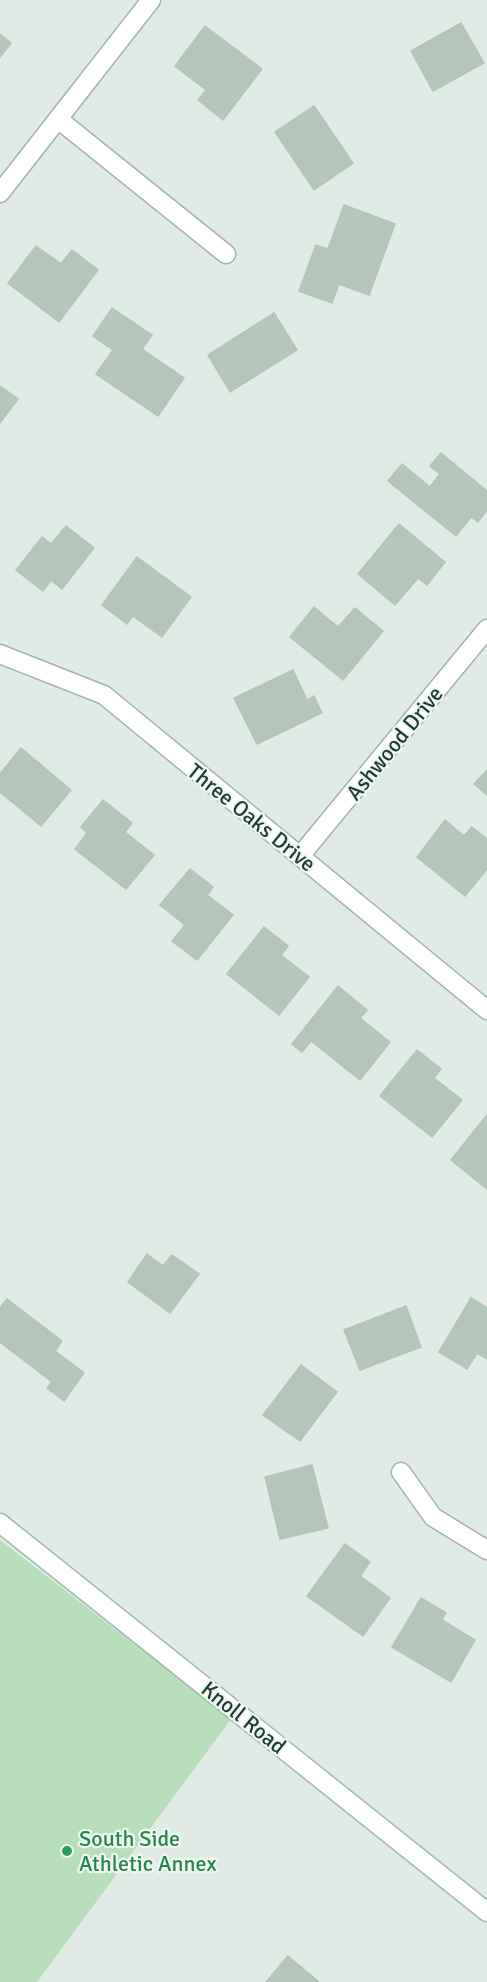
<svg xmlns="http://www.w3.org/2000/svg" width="487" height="1982" viewBox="0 0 487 1982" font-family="Signika,sans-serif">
<rect width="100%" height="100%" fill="#dfebe4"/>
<path fill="#b6debb" d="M0 1540 231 1719 37 1982H0Z"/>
<g fill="#b4c6bc" stroke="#b1c5ba" stroke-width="1.5">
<path d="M461 23 484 63 433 91 411 51Z"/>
<path d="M205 26 262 69 223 120 198 100 206 90 175 66Z"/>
<path d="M0 34 11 43 0 57Z"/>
<path d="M314 106 353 163 314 190 275 132Z"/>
<path d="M344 205 395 224 369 295 339 284 332 303 299 291 316 245 328 249Z"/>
<path d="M36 246 61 264 72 250 98 270 59 322 8 283Z"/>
<path d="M112 308 152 335 142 349 184 378 158 416 96 374 113 350 93 336Z"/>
<path d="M274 313 297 350 230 392 208 355Z"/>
<path d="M0 386 18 399 0 423Z"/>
<path d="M441 453 487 491V510L478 522 471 517 456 536 388 481 402 464 430 487 440 474 430 466Z"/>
<path d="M399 524 445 562 427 585 418 578 395 605 358 574Z"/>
<path d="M66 526 94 548 62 589 51 580 43 591 16 570 42 537 51 544Z"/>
<path d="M137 557 191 597 162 637 133 616 127 624 102 605Z"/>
<path d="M314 607 338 627 355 608 383 631 343 680 290 637Z"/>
<path d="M293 670 307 700 314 696 322 713 257 744 234 698Z"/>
<path d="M21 748 71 790 41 826 0 792V774Z"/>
<path d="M487 770V795L474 784Z"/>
<path d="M103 800 132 823 125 832 154 855 126 889 75 849 87 833 81 827Z"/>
<path d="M445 820 464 836 472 827 487 839V869L465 896 417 857Z"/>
<path d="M190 869 213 887 207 895 233 915 197 960 172 941 185 925 160 905Z"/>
<path d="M264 927 288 946 281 955 309 977 279 1015 227 974Z"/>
<path d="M338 986 367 1010 360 1018 390 1042 360 1080 311 1041 302 1052 292 1044Z"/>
<path d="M417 1050 441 1069 434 1078 462 1100 432 1137 380 1096Z"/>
<path d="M487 1115V1189L451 1160Z"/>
<path d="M147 1254 163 1266 172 1255 199 1274 170 1313 128 1282Z"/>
<path d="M471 1298 487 1308V1359L477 1353 467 1369 439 1352Z"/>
<path d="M7 1299 62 1341 55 1351 84 1373 64 1401 47 1388 52 1382 0 1342V1308Z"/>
<path d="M406 1306 421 1347 360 1370 344 1330Z"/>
<path d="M301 1365 337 1392 300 1441 263 1415Z"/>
<path d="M312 1465 328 1528 280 1539 265 1477Z"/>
<path d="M345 1544 370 1562 360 1576 390 1598 363 1636 307 1596Z"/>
<path d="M421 1598 446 1613 442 1620 475 1640 451 1682 392 1647Z"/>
<path d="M288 1956 319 1982H266Z"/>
</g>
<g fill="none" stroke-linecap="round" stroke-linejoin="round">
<defs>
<g id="street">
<path d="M58 119 226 254"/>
<path d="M0 193 151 0"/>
<path d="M0 654 104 695 487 1010"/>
<path d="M300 856 487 629"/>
<path d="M401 1472 433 1517 487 1550"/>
</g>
<path id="secondary" d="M0 1523 487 1912"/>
</defs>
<use href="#street" stroke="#a2b3aa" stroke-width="21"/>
<use href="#secondary" stroke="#9fbaad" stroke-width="21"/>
<use href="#street" stroke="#fff" stroke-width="18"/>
<use href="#secondary" stroke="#fff" stroke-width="18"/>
</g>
<circle fill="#2e9e5b" stroke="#eff7f2" stroke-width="2" cx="67" cy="1851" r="6"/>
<g text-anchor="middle" stroke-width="4.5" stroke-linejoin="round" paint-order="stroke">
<g font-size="22" fill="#1f3c30" stroke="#eff7f2">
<text transform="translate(394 743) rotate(-51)" y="8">Ashwood Drive</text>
<text transform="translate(252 817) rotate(39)" y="8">Three Oaks Drive</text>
<text transform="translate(244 1717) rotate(39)" y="8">Knoll Road</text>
</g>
<g font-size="22" fill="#27864d" stroke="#eff7f2" text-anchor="start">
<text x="79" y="1846">South Side<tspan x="79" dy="25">Athletic Annex</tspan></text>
</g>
</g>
</svg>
